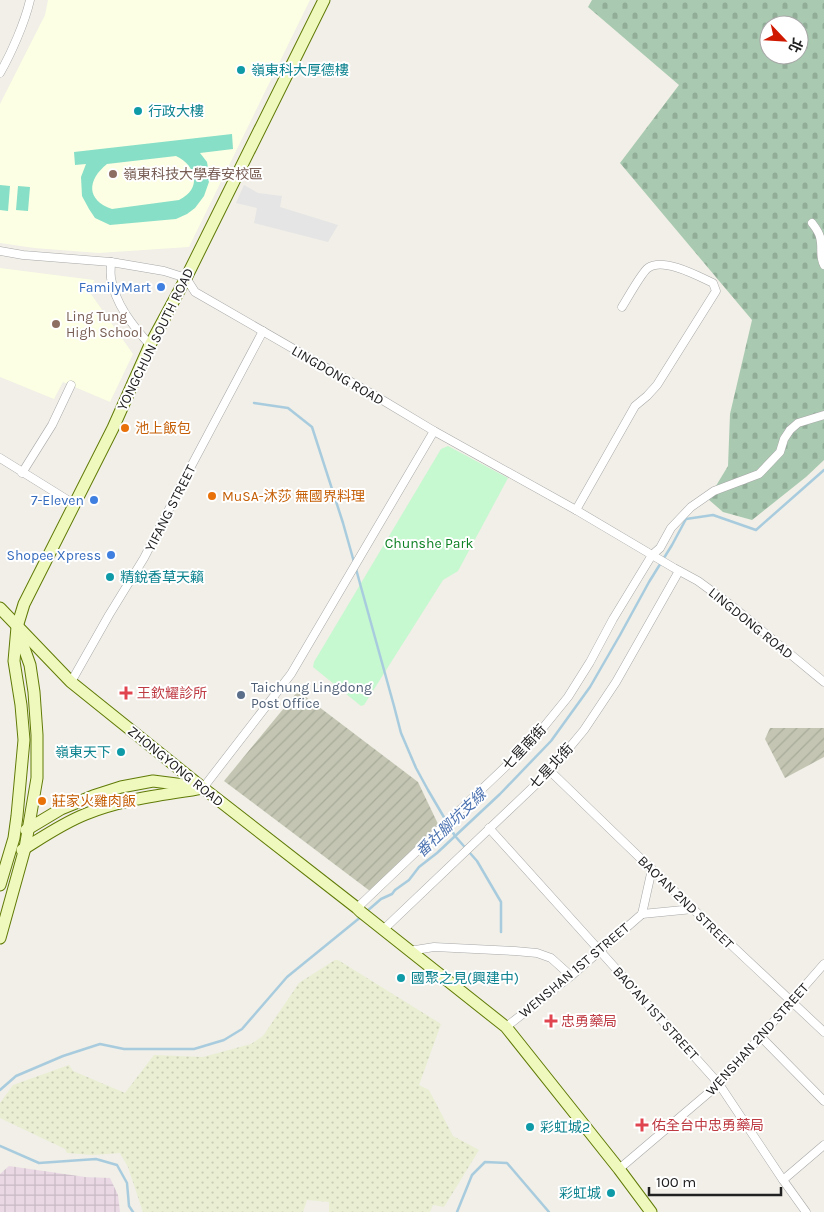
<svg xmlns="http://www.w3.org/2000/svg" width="824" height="1212" viewBox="0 0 824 1212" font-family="Karla,'Noto Sans TC',sans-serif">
<defs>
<pattern id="industrial-grid" width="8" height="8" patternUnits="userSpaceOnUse" patternTransform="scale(1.25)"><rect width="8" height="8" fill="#ead9e5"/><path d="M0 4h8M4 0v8" fill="none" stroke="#c8bac4"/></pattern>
<pattern id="construction-furrows" width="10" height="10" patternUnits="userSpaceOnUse" patternTransform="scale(1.25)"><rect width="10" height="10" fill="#c4c6b3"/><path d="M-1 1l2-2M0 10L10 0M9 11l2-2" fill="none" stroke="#a8aa9a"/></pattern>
<pattern id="farmland-dots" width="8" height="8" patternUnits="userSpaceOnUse" patternTransform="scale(1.25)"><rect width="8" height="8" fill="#eaefd3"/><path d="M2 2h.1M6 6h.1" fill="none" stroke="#c8cdb5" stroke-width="1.8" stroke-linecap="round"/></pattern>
<pattern id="cemetery-stones" width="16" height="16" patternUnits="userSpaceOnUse" patternTransform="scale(1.25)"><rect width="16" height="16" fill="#a9cab1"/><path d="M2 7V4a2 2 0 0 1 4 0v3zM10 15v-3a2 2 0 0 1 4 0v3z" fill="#91ad98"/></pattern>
</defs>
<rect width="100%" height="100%" fill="#f1efe7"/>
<path fill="url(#industrial-grid)" d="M9 1166 85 1177 110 1178 118 1195 120 1212H0V1174Z"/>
<g fill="#fcffe3">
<path d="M48 0H310L189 247 99 253 34 248 0 243V104L45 15Z"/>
<path d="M0 268 94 280 91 294 133 354 110 402 63 382 54 399 0 377Z"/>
</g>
<g fill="url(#construction-furrows)">
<path d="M298 691 418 782 438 824 370 891 224 781Z"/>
<path d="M770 728H824V757L785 778 765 739Z"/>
</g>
<path fill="url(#farmland-dots)" d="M335 960H338L441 1024 419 1085 429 1090 453 1136 479 1150 444 1207 433 1205 430 1212H329V1202L307 1200 303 1212H143L128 1167 120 1153 93 1155 67 1153 65 1149 0 1118V1103L13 1085 69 1065 73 1071 125 1093 154 1055 203 1057 251 1044 263 1036 299 983Z"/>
<path fill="url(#cemetery-stones)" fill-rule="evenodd" d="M592 0H824V460L806 477 752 520 723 512 708 499 728 466 730 414 752 320 620 163 679 85 588 7ZM769 25H799V55H769Z"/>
<path fill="#c6f9d0" d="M448 446 508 478 458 571 443 580 364 705 361 706 313 667 314 662 441 449Z"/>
<g fill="#87dfc7" fill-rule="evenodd">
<path d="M232 134 233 149 200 153 207 162 210 179 204 196 195 208 187 214 176 219 110 225 95 218 89 209 82 196 81 177 86 164 75 165 74 152ZM176 156C197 166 202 189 179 200L112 209C86 200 87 180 107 164Z"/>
<path d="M0 185 10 186 8 211 0 210Z"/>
<path d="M18 186 30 187 28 211 16 210Z"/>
</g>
<path fill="#e5e5e5" d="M244 185 258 193 282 196 280 207 338 225 328 242 254 223 257 208 236 203Z"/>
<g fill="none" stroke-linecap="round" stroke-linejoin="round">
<g stroke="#a8ccde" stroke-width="2.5">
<path d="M254 403 288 408 312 427 343 523 354 562"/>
<path d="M356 569 394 706 401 733 416 768 428 790 455 836 477 861 501 902V932"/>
<path d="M366 912 381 899 392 894 395 890 409 880 419 867 437 853 500 794 551 741 590 687 620 635 649 582 672 545 686 519 713 515 756 530 824 470"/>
<path d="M0 1090 16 1076 63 1056 100 1044 124 1049H194L224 1040 242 1029 287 977 362 916"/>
<path d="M0 1146 39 1163 96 1159 117 1165 127 1183 129 1206 133 1212"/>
<path d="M457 1212 472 1175 485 1162 507 1163 549 1212"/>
</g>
<defs>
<g id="street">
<path d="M0 73C11 54 25 22 30 0"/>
<path d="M812 223C815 227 819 232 820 237 823 247 819 256 824 265"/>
<path d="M0 251 23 255 111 262 164 271 186 278 195 292 384 401 434 431 576 510 674 568 698 581 732 606 824 682"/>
<path d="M111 262C111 267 110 272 111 278 115 304 133 326 150 345"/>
<path d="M0 458 74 504"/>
<path d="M22 473 52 425 71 385"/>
<path d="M576 510 635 406 647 396 657 385 716 291 713 283C698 276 663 257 648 268 642 272 627 299 622 307"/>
<path d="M71 682 109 615 144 558 187 474 263 331"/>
<path d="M550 771 693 909 824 1032"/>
<path d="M203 788 291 674 434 431"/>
<path d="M489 828 600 951 719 1084 783 1180 806 1212"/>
<path d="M357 908 523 750 542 729 568 697 590 662 613 619 652 555 660 548 671 528 691 507 714 491 759 474 780 452 784 439 790 430 798 423 824 415"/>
<path d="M642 914 693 909"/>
<path d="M642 914 652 869"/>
<path d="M383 930 550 771 584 730 616 682 679 571"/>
<path d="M409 951 434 947 515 951 537 953 551 958 571 976"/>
<path d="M506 1027 571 976 642 914"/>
<path d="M761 1037 824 1101"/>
<path d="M619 1169 719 1084 824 964"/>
<path d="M783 1180 824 1145"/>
</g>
<g id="secondary">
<path d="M0 608 71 682 203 788 357 908 361 912 506 1027 619 1169 651 1212"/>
<path d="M26 830 61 809 93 796 121 787 153 781 192 786"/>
<path d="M22 850C43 837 63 823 86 814 122 799 164 795 203 788"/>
<path d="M0 885 14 838 17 816 24 740 21 705 14 661 17 627 24 604 113 428 150 345 186 278 324 0"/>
<path d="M0 938 25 848 37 778V735L34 692 30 665 18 631"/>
</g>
</defs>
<use href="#street" stroke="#a8a8a8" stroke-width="9"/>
<use href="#secondary" stroke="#607a06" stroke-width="13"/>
<use href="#street" stroke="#fff" stroke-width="8"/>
<use href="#secondary" stroke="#eff9bd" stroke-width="11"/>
</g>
<g fill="#0f9aa8" stroke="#fff" stroke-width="2">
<circle cx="241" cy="70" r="5"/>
<circle cx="138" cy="111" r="5"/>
<circle cx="110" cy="577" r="5"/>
<circle cx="121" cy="752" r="5"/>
<circle cx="401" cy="978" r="5"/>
<circle cx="530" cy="1127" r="5"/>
<circle cx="611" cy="1193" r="5"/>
</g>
<g fill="#8d6e63" stroke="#fff" stroke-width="2">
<circle cx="113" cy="174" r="5"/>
<circle cx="56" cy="324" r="5"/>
</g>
<g fill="#3f7fe0" stroke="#fff" stroke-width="2">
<circle cx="161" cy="287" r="5"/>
<circle cx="94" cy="500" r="5"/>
<circle cx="111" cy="555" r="5"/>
</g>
<g fill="#e8710a" stroke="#fff" stroke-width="2">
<circle cx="125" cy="428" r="5"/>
<circle cx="212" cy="496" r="5"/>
<circle cx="42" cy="801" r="5"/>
</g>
<g fill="#e0444e" stroke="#fff" stroke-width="2">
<path d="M123.5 685.5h5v5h5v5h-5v5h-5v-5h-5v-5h5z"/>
<path d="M548.5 1013.5h5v5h5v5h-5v5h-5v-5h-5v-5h5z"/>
<path d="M639.5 1117.5h5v5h5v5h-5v5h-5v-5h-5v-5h5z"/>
</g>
<circle fill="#5c6f8a" stroke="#fff" stroke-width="2" cx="241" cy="695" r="5"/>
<g text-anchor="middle" stroke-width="4" stroke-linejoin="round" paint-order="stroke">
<g font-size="14" fill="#0d838f" stroke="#fff" text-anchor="start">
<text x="251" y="75">嶺東科大厚德樓</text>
<text x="148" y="116">行政大樓</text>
<text x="120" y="582">精銳香草天籟</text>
<text x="111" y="757" text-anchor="end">嶺東天下</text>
<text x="411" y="983">國聚之見(興建中)</text>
<text x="540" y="1132">彩虹城2</text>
<text x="601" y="1198" text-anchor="end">彩虹城</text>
</g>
<g font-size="14" fill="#785e54" stroke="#fff" text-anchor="start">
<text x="123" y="179">嶺東科技大學春安校區</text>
<text x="66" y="321">Ling Tung<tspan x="66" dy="16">High School</tspan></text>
</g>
<g font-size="14" fill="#366cbe" stroke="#fff" text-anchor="end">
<text x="151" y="292">FamilyMart</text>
<text x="84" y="505">7-Eleven</text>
<text x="101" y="560">Shopee Xpress</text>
</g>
<g font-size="14" fill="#212121" stroke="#fff">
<text transform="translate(155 339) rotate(-64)" y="5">YONGCHUN SOUTH ROAD</text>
<text transform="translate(338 375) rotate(30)" y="5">LINGDONG ROAD</text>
<text transform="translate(170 508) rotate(-63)" y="5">YIFANG STREET</text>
<text transform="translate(751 623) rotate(39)" y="5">LINGDONG ROAD</text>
<text transform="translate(524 747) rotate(-47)" y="5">七星南街</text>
<text transform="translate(176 766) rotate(39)" y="5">ZHONGYONG ROAD</text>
<text transform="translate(551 766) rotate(-47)" y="5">七星北街</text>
<text transform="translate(686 902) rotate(44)" y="5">BAO’AN 2ND STREET</text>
<text transform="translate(574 970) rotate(-40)" y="5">WENSHAN 1ST STREET</text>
<text transform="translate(656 1013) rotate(48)" y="5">BAO’AN 1ST STREET</text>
<text transform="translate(757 1039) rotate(-48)" y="5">WENSHAN 2ND STREET</text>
</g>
<g font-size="14" fill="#c56008" stroke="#fff" text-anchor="start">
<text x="135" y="433">池上飯包</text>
<text x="222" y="501">MuSA-沐莎 無國界料理</text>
<text x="52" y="806">莊家火雞肉飯</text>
</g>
<g font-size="14" fill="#0d8123" stroke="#fff">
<text x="429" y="548">Chunshe Park</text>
</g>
<g font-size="14" fill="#4e5e75" stroke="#fff" text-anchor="start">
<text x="251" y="692">Taichung Lingdong<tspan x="251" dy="16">Post Office</tspan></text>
</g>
<g font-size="14" fill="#be3a42" stroke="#fff" text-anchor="start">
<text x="137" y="698">王欽耀診所</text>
<text x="561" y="1026">忠勇藥局</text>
<text x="652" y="1130">佑全台中忠勇藥局</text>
</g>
<g font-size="15" font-style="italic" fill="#4d73b1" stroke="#fff">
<text transform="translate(451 823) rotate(-44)" y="5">番社腳坑支線</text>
</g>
</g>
<g transform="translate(784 40) rotate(115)"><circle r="24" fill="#ffffff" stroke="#a6a6a6"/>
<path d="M0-4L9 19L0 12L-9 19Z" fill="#d01901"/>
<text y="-8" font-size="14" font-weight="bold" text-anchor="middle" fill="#212121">北</text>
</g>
<path d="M649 1187v8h132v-8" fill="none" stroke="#212121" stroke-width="2.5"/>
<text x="656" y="1187" font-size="15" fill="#212121" stroke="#ffffff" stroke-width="4" paint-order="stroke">100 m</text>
</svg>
